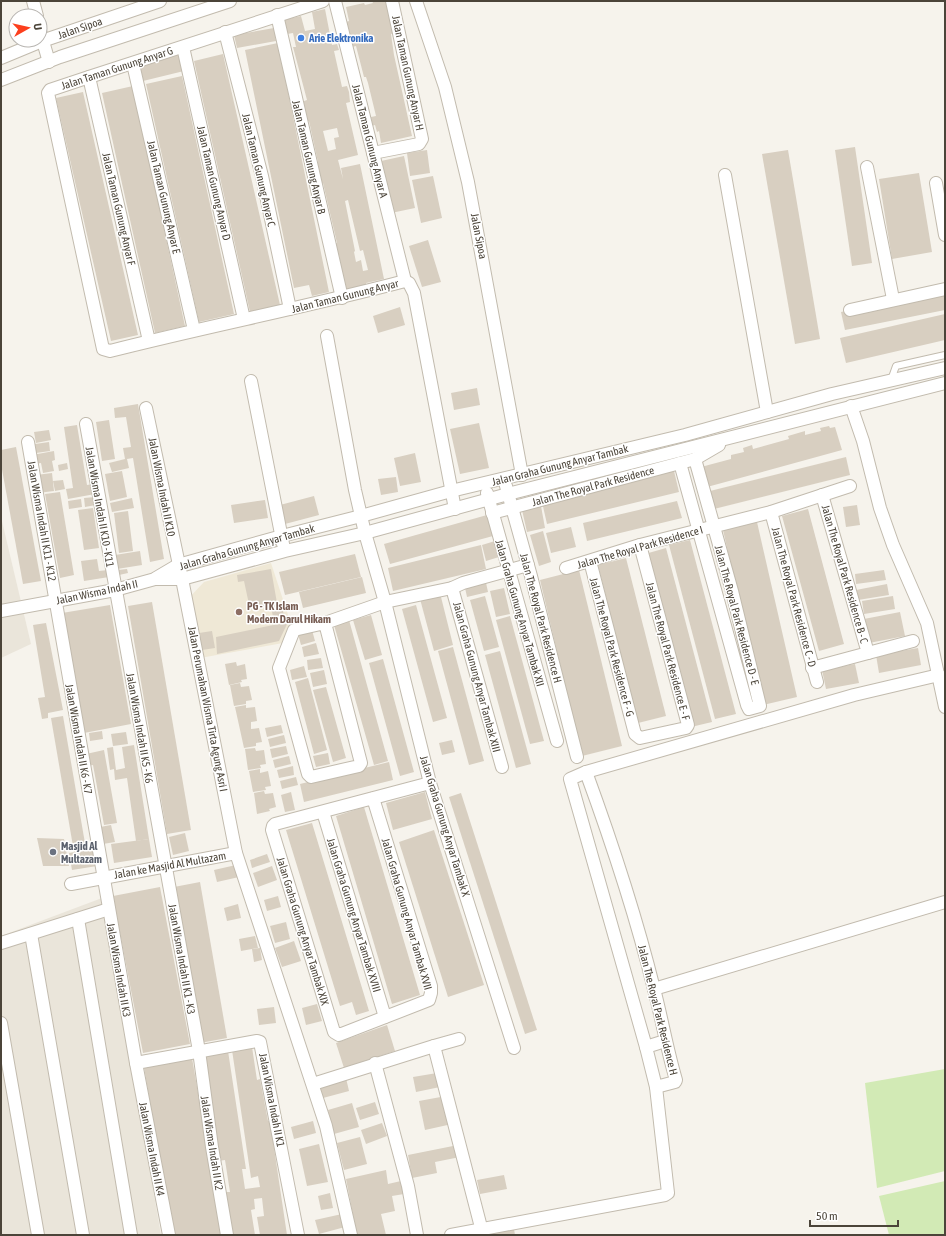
<svg xmlns="http://www.w3.org/2000/svg" width="946" height="1236" viewBox="0 0 946 1236" font-family="'Asap Condensed',sans-serif">
<rect width="100%" height="100%" fill="#f6f3ec"/>
<g fill="#eae5da">
<path d="M1 517 31 644 1 658Z"/>
<path d="M102 898 161 1235H1V936Z"/>
</g>
<path fill="#efe8d6" d="M271 563 291 624 283 643 200 658 187 600 204 582Z"/>
<g fill="#d2eab5">
<path d="M945 1069V1171L877 1188 865 1083Z"/>
<path d="M945 1181V1235H889L879 1196Z"/>
</g>
<g fill="#d8cfc1" fill-rule="evenodd">
<path d="M372 1H388L394 33 391 34 394 55 412 136 381 143 379 131 377 132 375 125 372 126 371 117 376 116 368 83 366 77H364L356 46 352 47 346 22 349 21 346 7 364 3 365 5 373 3Z"/>
<path d="M325 9 332 45 337 44 339 50 334 51 342 87 347 86 349 92 350 102 346 103 358 155 338 160 343 179 341 168 360 164 384 279 366 283V285L345 290 339 255 335 256 332 244 337 243 323 183 320 184 315 163 318 162 309 121 306 122 301 102 307 100 293 47H296L293 33 287 34 283 20 301 16 305 31 315 29 312 12ZM337 128 339 137 334 138 336 149 328 151 323 131ZM348 200 360 251 363 250 368 270 363 271 361 260 356 262 354 252 355 251 345 201Z"/>
<path d="M274 28 276 41 237 48 234 35Z"/>
<path d="M278 43 329 292 312 296 309 285 294 288 245 50Z"/>
<path d="M180 54 184 71 143 81 139 63Z"/>
<path d="M223 54 280 305 250 312 194 61Z"/>
<path d="M182 76 234 314 199 322 146 84Z"/>
<path d="M133 86 185 326 155 333 102 93Z"/>
<path d="M83 92 138 335 111 341 56 98Z"/>
<path d="M855 147 872 263 852 266 835 150Z"/>
<path d="M427 150 430 173 410 176 407 153Z"/>
<path d="M788 150 820 339 795 344 762 154Z"/>
<path d="M404 156 415 208 391 213 381 161Z"/>
<path d="M919 173 932 252 892 259 879 179Z"/>
<path d="M433 176 442 218 421 223 412 180Z"/>
<path d="M428 240 441 282 422 287 409 246Z"/>
<path d="M945 292V310L845 330 841 312Z"/>
<path d="M400 307 405 325 378 333 373 316Z"/>
<path d="M945 314V340L846 363 840 338Z"/>
<path d="M477 388 480 405 454 410 451 393Z"/>
<path d="M138 404 164 559 150 562 133 458 127 459 129 468 112 472 109 463 125 459 123 448 131 447 126 417 115 418 114 408Z"/>
<path d="M109 420 115 459 102 461 96 422Z"/>
<path d="M479 423 489 468 460 474 450 429Z"/>
<path d="M77 425 87 485 93 484 95 494 68 499 66 489 73 488 64 427Z"/>
<path d="M829 426 830 428 835 427 842 450 707 487 701 467 731 459V455L744 452 743 448 752 445 753 449 789 439 788 436 805 431V435L821 431 820 428Z"/>
<path d="M49 430 51 440 36 443 34 432Z"/>
<path d="M49 442 50 451 36 453 35 444Z"/>
<path d="M16 447 41 581 23 584 1 464V450Z"/>
<path d="M54 451 55 460 52 461 54 471 43 473 41 463 34 464 32 455Z"/>
<path d="M415 453 421 482 400 486 394 458Z"/>
<path d="M846 457 850 475 714 509 710 491Z"/>
<path d="M67 463 68 469 59 471 58 465Z"/>
<path d="M122 471 127 497 110 501 105 474Z"/>
<path d="M674 471 679 492 547 524 542 502Z"/>
<path d="M52 473 54 491 38 493 36 475Z"/>
<path d="M396 477 398 492 381 495 378 479Z"/>
<path d="M63 480 65 489 55 491 53 481Z"/>
<path d="M60 492 74 575 60 578 45 494Z"/>
<path d="M314 496 319 515 285 524 280 505Z"/>
<path d="M95 497 96 505 85 507 84 498Z"/>
<path d="M132 498 134 508 112 512 110 503Z"/>
<path d="M81 499 82 507 69 509 68 501Z"/>
<path d="M265 500 268 518 234 523 231 505Z"/>
<path d="M677 501 682 518 587 541 583 523Z"/>
<path d="M857 505 860 525 846 527 843 507Z"/>
<path d="M541 506 545 528 527 532 522 510Z"/>
<path d="M93 508 99 548 84 550 78 510Z"/>
<path d="M808 509 844 644 819 651 782 516Z"/>
<path d="M128 511 133 551 119 553 114 513Z"/>
<path d="M487 515 493 536 390 564 384 544Z"/>
<path d="M757 522 797 697 763 705 723 530Z"/>
<path d="M571 527 576 547 551 553 546 533Z"/>
<path d="M543 531 551 562 539 566 530 535Z"/>
<path d="M690 540 736 714 715 719 669 545Z"/>
<path d="M495 541 499 557 486 561 482 545Z"/>
<path d="M481 545 486 569 393 591 388 568Z"/>
<path d="M666 548 712 722 691 727 645 554Z"/>
<path d="M140 551 142 565 117 569 115 555Z"/>
<path d="M355 554 361 577 285 595 279 572Z"/>
<path d="M626 558 666 716 638 723 598 565Z"/>
<path d="M97 559 99 571 108 570 109 577 84 581 81 561Z"/>
<path d="M127 569 128 573 119 575 118 570Z"/>
<path d="M271 569 277 603 250 609 244 581 238 582 237 575Z"/>
<path d="M579 570 622 746 582 756 540 580Z"/>
<path d="M884 570 886 580 856 584 855 574Z"/>
<path d="M362 577 366 593 303 608 299 592Z"/>
<path d="M485 578 488 592 467 597 464 583Z"/>
<path d="M887 584 889 595 858 600 856 590Z"/>
<path d="M504 588 510 614 496 617 490 591Z"/>
<path d="M440 593 453 645 434 651 420 599Z"/>
<path d="M485 596 499 647 484 651 470 600Z"/>
<path d="M893 596 895 609 864 614 862 601Z"/>
<path d="M152 602 191 830 167 834 128 606Z"/>
<path d="M281 604 284 615 273 617 271 606Z"/>
<path d="M110 605 131 724 84 733 62 613Z"/>
<path d="M416 605 447 718 433 722 402 609Z"/>
<path d="M900 612 905 636 869 643 864 619Z"/>
<path d="M371 615 382 655 365 660 353 620Z"/>
<path d="M510 616 544 741 530 744 496 620Z"/>
<path d="M349 620 388 761 374 765 334 625Z"/>
<path d="M288 622 279 641 217 654 216 637Z"/>
<path d="M46 623 63 710 48 713V718L42 719 38 698 45 697 33 625Z"/>
<path d="M312 630 315 641 301 645 298 634Z"/>
<path d="M212 631 215 648 202 650 199 633Z"/>
<path d="M316 643 319 654 304 657 302 647Z"/>
<path d="M453 647 484 761 469 765 438 651Z"/>
<path d="M918 648 921 665 879 673 876 655Z"/>
<path d="M500 651 531 764 516 768 485 655Z"/>
<path d="M321 658 323 668 308 670 307 660Z"/>
<path d="M383 659 414 772 400 776 369 663Z"/>
<path d="M236 662 237 666 245 664 247 679 241 680 242 682 229 685 225 664Z"/>
<path d="M855 664 859 683 826 689 822 670Z"/>
<path d="M304 666 307 677 292 680 290 670Z"/>
<path d="M324 670 327 684 313 687 310 673Z"/>
<path d="M308 678 327 750 314 754 295 682Z"/>
<path d="M240 683 241 687 249 686 252 700 246 701V704L234 706 230 685Z"/>
<path d="M326 687 346 758 333 762 313 690Z"/>
<path d="M246 705V708L255 707 257 721 251 722V729L259 728 262 742 256 743V746L244 748 235 707Z"/>
<path d="M63 716 86 849 74 852 51 718Z"/>
<path d="M281 725 283 733 267 737 265 728Z"/>
<path d="M102 731 103 739 90 741 89 733Z"/>
<path d="M126 732 128 744 113 746 111 734Z"/>
<path d="M284 735 286 743 270 747 268 739Z"/>
<path d="M452 740 455 752 442 755 439 743Z"/>
<path d="M134 745 149 839 136 841 127 778 115 780 114 769 110 770 107 748 113 747 116 770 125 768 122 747Z"/>
<path d="M286 746 288 754 272 758 270 749Z"/>
<path d="M255 748 256 751 264 750 266 764 260 765 261 768 248 770 245 749Z"/>
<path d="M104 750 117 823 104 825 93 765 88 766 86 754Z"/>
<path d="M328 753 330 764 316 767 313 756Z"/>
<path d="M289 756 291 764 275 768 273 760Z"/>
<path d="M389 762 393 780 304 802 300 784Z"/>
<path d="M293 766 294 775 279 778 277 770Z"/>
<path d="M260 769V773L268 771 271 786 265 787 266 790 253 792 249 771Z"/>
<path d="M296 777 298 785 282 789 280 781Z"/>
<path d="M264 791 265 794 273 793 276 807 269 809 270 811 257 814 254 793Z"/>
<path d="M291 792 295 810 285 812 281 795Z"/>
<path d="M425 792 432 819 393 830 386 803Z"/>
<path d="M461 793 537 1030 525 1034 449 797Z"/>
<path d="M364 807 420 995 392 1004 336 816Z"/>
<path d="M312 823 369 1011 356 1015 352 1002 340 1006 286 830Z"/>
<path d="M111 825 115 842 103 844 100 827Z"/>
<path d="M434 830 484 985 448 997 399 842Z"/>
<path d="M185 833 189 851 173 855 169 837Z"/>
<path d="M37 838 64 839 69 866H43Z"/>
<path d="M149 839 152 857 114 863 111 844Z"/>
<path d="M94 849 97 866 72 870 69 853Z"/>
<path d="M267 854 270 862 252 868 250 860Z"/>
<path d="M236 865 239 877 217 882 214 870Z"/>
<path d="M272 866 277 880 258 887 253 873Z"/>
<path d="M200 882 227 1038 200 1043 174 887Z"/>
<path d="M160 887 190 1044 143 1053 113 896Z"/>
<path d="M278 896 281 907 267 911 264 900Z"/>
<path d="M238 904 241 918 227 921 224 908Z"/>
<path d="M286 922 290 939 275 943 270 926Z"/>
<path d="M255 936 258 948 241 951 239 939Z"/>
<path d="M294 941 301 961 282 967 275 948Z"/>
<path d="M260 948 262 960 254 962 252 949Z"/>
<path d="M317 1004 322 1021 306 1025 302 1008Z"/>
<path d="M274 1007 276 1023 259 1025 257 1009Z"/>
<path d="M387 1025 395 1051 344 1068 336 1043Z"/>
<path d="M252 1047 257 1080 260 1079 268 1121H270L287 1235H260L257 1217 264 1216 262 1198 254 1199 255 1209 251 1210 255 1235 232 1234 226 1192H230L225 1160 218 1161 202 1055 228 1051 246 1169H242L245 1189 260 1187 258 1176 251 1178 232 1050Z"/>
<path d="M192 1058 214 1185 222 1235H172L144 1067Z"/>
<path d="M437 1073 440 1087 416 1092 413 1077Z"/>
<path d="M346 1078 349 1091 323 1098 319 1085Z"/>
<path d="M446 1096 452 1124 425 1130 419 1101Z"/>
<path d="M375 1102 379 1114 360 1120 356 1108Z"/>
<path d="M352 1103 359 1127 334 1134 328 1110Z"/>
<path d="M313 1121 316 1133 294 1139 291 1127Z"/>
<path d="M382 1123 387 1136 366 1144 361 1130Z"/>
<path d="M360 1137 367 1164 344 1170 337 1143Z"/>
<path d="M319 1144 328 1182 307 1186 299 1149Z"/>
<path d="M458 1145 460 1157 435 1162 437 1173 412 1178 408 1155Z"/>
<path d="M386 1170 388 1184 401 1181 404 1194 392 1196 395 1211 381 1214 386 1235H357L346 1179Z"/>
<path d="M504 1175 507 1189 480 1194 477 1180Z"/>
<path d="M330 1193 333 1208 321 1210 318 1196Z"/>
<path d="M342 1214 345 1227 319 1234 315 1220Z"/>
<path d="M514 1229 515 1235H487V1234Z"/>
</g>
<g fill="none" stroke-linecap="round" stroke-linejoin="round">
<defs>
<path id="lane" d="M891 380 896 366 945 355"/>
<g id="street">
<path d="M33 1 37 16"/>
<path d="M323 1 89 77 50 90 48 93 103 349 110 351C208 326 307 307 405 281L409 283 414 293 455 509"/>
<path d="M335 1 405 281"/>
<path d="M416 1 445 87 468 182 522 475"/>
<path d="M277 15 342 298"/>
<path d="M40 31 49 62"/>
<path d="M225 32 262 176 290 309"/>
<path d="M183 47 244 319"/>
<path d="M1 58 42 41 160 1"/>
<path d="M133 64 194 330"/>
<path d="M89 77 149 341"/>
<path d="M1 80 60 57 230 1"/>
<path d="M373 153 419 144 422 139 392 1"/>
<path d="M867 167 893 299"/>
<path d="M725 175 767 412"/>
<path d="M936 183 945 235"/>
<path d="M850 310 945 289"/>
<path d="M327 336 355 490 365 533 385 602 430 783 514 1048"/>
<path d="M251 381 283 544"/>
<path d="M851 406 863 441 880 508 893 545 927 623 945 707"/>
<path d="M146 408 182 579 236 853 326 1126 351 1235"/>
<path d="M86 424 199 1051 212 1147 227 1235"/>
<path d="M28 442 136 1063 169 1235"/>
<path d="M680 463 747 705 749 709 760 706 732 591 695 459"/>
<path d="M506 486 531 576 577 757"/>
<path d="M487 493 557 741"/>
<path d="M771 512 817 682"/>
<path d="M492 513 680 463 695 459 719 445"/>
<path d="M590 561 635 734 640 738 686 728 688 725 640 545"/>
<path d="M566 568 640 545 771 512 850 486"/>
<path d="M156 578 178 565 282 536 361 516 451 491 685 435 832 394 945 368"/>
<path d="M452 588 502 767"/>
<path d="M1 611 115 590 155 579H182L285 551 365 533 508 494 945 383"/>
<path d="M325 623 361 763 359 766 311 777 308 774 279 668 294 630 325 623 385 602 452 588 463 583 528 565"/>
<path d="M868 653 913 641"/>
<path d="M812 668 868 653 822 495"/>
<path d="M586 772C612 843 636 916 654 989 662 1019 667 1050 676 1080L675 1082 656 1087"/>
<path d="M373 798 431 986V993L429 1000 339 1035 334 1032 272 830 273 826 275 824 430 783"/>
<path d="M323 812 385 1017"/>
<path d="M71 884 236 853"/>
<path d="M78 919 131 1235"/>
<path d="M31 934 83 1235"/>
<path d="M1 943 109 909"/>
<path d="M654 989 945 902"/>
<path d="M1 1023 38 1235"/>
<path d="M434 1046 459 1039"/>
<path d="M646 1047 570 779 586 772 854 695 939 675"/>
<path d="M136 1063 257 1041 260 1042 298 1235"/>
<path d="M375 1063 408 1186 417 1235"/>
<path d="M313 1084 434 1046 483 1235"/>
<path d="M451 1235 665 1195 668 1193 656 1087 646 1047 665 1041"/>
</g>
</defs>
<use href="#lane" stroke="#c2bbae" stroke-width="8"/>
<use href="#street" stroke="#c2bbae" stroke-width="14"/>
<use href="#lane" stroke="#fff" stroke-width="6"/>
<use href="#street" stroke="#fff" stroke-width="12"/>
</g>
<circle fill="#3f7fe0" stroke="#fff" stroke-width="1.5" cx="301" cy="38" r="4"/>
<circle fill="#8d6e63" stroke="#fff" stroke-width="1.5" cx="239" cy="612" r="4"/>
<circle fill="#6b7280" stroke="#fff" stroke-width="1.5" cx="53" cy="852" r="4"/>
<g text-anchor="middle" stroke-width="3" stroke-linejoin="round" paint-order="stroke">
<g font-size="11" fill="#4b4439" stroke="#fff">
<text transform="translate(80 28) rotate(-19)" y="4">Jalan Sipoa</text>
<text transform="translate(117 68) rotate(-18)" y="4">Jalan Taman Gunung Anyar G</text>
<text transform="translate(408 73) rotate(78)" y="4">Jalan Taman Gunung Anyar H</text>
<text transform="translate(370 141) rotate(76)" y="4">Jalan Taman Gunung Anyar A</text>
<text transform="translate(309 157) rotate(77)" y="4">Jalan Taman Gunung Anyar B</text>
<text transform="translate(259 170) rotate(77)" y="4">Jalan Taman Gunung Anyar C</text>
<text transform="translate(214 183) rotate(77)" y="4">Jalan Taman Gunung Anyar D</text>
<text transform="translate(164 197) rotate(77)" y="4">Jalan Taman Gunung Anyar E</text>
<text transform="translate(119 209) rotate(77)" y="4">Jalan Taman Gunung Anyar F</text>
<text transform="translate(479 236) rotate(79)" y="4">Jalan Sipoa</text>
<text transform="translate(345 296) rotate(-14)" y="4">Jalan Taman Gunung Anyar</text>
<text transform="translate(560 465) rotate(-14)" y="4">Jalan Graha Gunung Anyar Tambak</text>
<text transform="translate(593 486) rotate(-15)" y="4">Jalan The Royal Park Residence</text>
<text transform="translate(162 487) rotate(79)" y="4">Jalan Wisma Indah II K10</text>
<text transform="translate(100 507) rotate(80)" y="4">Jalan Wisma Indah II K10 - K11</text>
<text transform="translate(42 521) rotate(80)" y="4">Jalan Wisma Indah II K11 - K12</text>
<text transform="translate(247 547) rotate(-16)" y="4">Jalan Graha Gunung Anyar Tambak</text>
<text transform="translate(640 547) rotate(-16)" y="4">Jalan The Royal Park Residence I</text>
<text transform="translate(845 574) rotate(74)" y="4">Jalan The Royal Park Residence B - C</text>
<text transform="translate(97 592) rotate(-12)" y="4">Jalan Wisma Indah II</text>
<text transform="translate(794 597) rotate(75)" y="4">Jalan The Royal Park Residence C - D</text>
<text transform="translate(520 613) rotate(74)" y="4">Jalan Graha Gunung Anyar Tambak XII</text>
<text transform="translate(737 615) rotate(75)" y="4">Jalan The Royal Park Residence D - E</text>
<text transform="translate(541 618) rotate(75)" y="4">Jalan The Royal Park Residence H</text>
<text transform="translate(612 647) rotate(75)" y="4">Jalan The Royal Park Residence F - G</text>
<text transform="translate(668 651) rotate(75)" y="4">Jalan The Royal Park Residence E - F</text>
<text transform="translate(477 677) rotate(75)" y="4">Jalan Graha Gunung Anyar Tambak XIII</text>
<text transform="translate(208 709) rotate(79)" y="4">Jalan Perumahan Wisma Tirta Agung Asri I</text>
<text transform="translate(140 728) rotate(80)" y="4">Jalan Wisma Indah II K5 - K6</text>
<text transform="translate(79 739) rotate(80)" y="4">Jalan Wisma Indah II K6 - K7</text>
<text transform="translate(445 826) rotate(73)" y="4">Jalan Graha Gunung Anyar Tambak X</text>
<text transform="translate(170 865) rotate(-10)" y="4">Jalan ke Masjid Al Multazam</text>
<text transform="translate(407 914) rotate(74)" y="4">Jalan Graha Gunung Anyar Tambak XVII</text>
<text transform="translate(354 915) rotate(73)" y="4">Jalan Graha Gunung Anyar Tambak XVIII</text>
<text transform="translate(303 931) rotate(73)" y="4">Jalan Graha Gunung Anyar Tambak XIX</text>
<text transform="translate(182 959) rotate(80)" y="4">Jalan Wisma Indah II K1 - K3</text>
<text transform="translate(119 970) rotate(80)" y="4">Jalan Wisma Indah II K3</text>
<text transform="translate(658 1010) rotate(76)" y="4">Jalan The Royal Park Residence H</text>
<text transform="translate(272 1100) rotate(79)" y="4">Jalan Wisma Indah II K1</text>
<text transform="translate(212 1143) rotate(81)" y="4">Jalan Wisma Indah II K2</text>
<text transform="translate(152 1149) rotate(79)" y="4">Jalan Wisma Indah II K4</text>
</g>
<g font-size="11" font-weight="bold" fill="#366cbe" stroke="#fff" text-anchor="start">
<text x="309" y="42">Arie Elektronika</text>
</g>
<g font-size="11" font-weight="bold" fill="#785e54" stroke="#fff" text-anchor="start">
<text x="247" y="610">PG - TK Islam<tspan x="247" dy="13">Modern Darul Hikam</tspan></text>
</g>
<g font-size="11" font-weight="bold" fill="#5b616d" stroke="#fff" text-anchor="start">
<text x="61" y="850">Masjid Al<tspan x="61" dy="13">Multazam</tspan></text>
</g>
</g>
<rect width="946" height="1236" fill="none" stroke="#4b4439" stroke-width="4"/>
<g transform="translate(28 28) rotate(82)"><circle r="19" fill="#ffffff" stroke="#b7b4b0"/>
<path d="M0-3L7 15L0 10L-7 15Z" fill="#fc3f1d"/>
<text y="-6" font-size="11" font-weight="bold" text-anchor="middle" fill="#4b4439">U</text>
</g>
<path d="M810 1220v6h88v-6" fill="none" stroke="#4b4439" stroke-width="2"/>
<text x="816" y="1220" font-size="12" fill="#4b4439" stroke="#ffffff" stroke-width="3" paint-order="stroke">50 m</text>
</svg>
